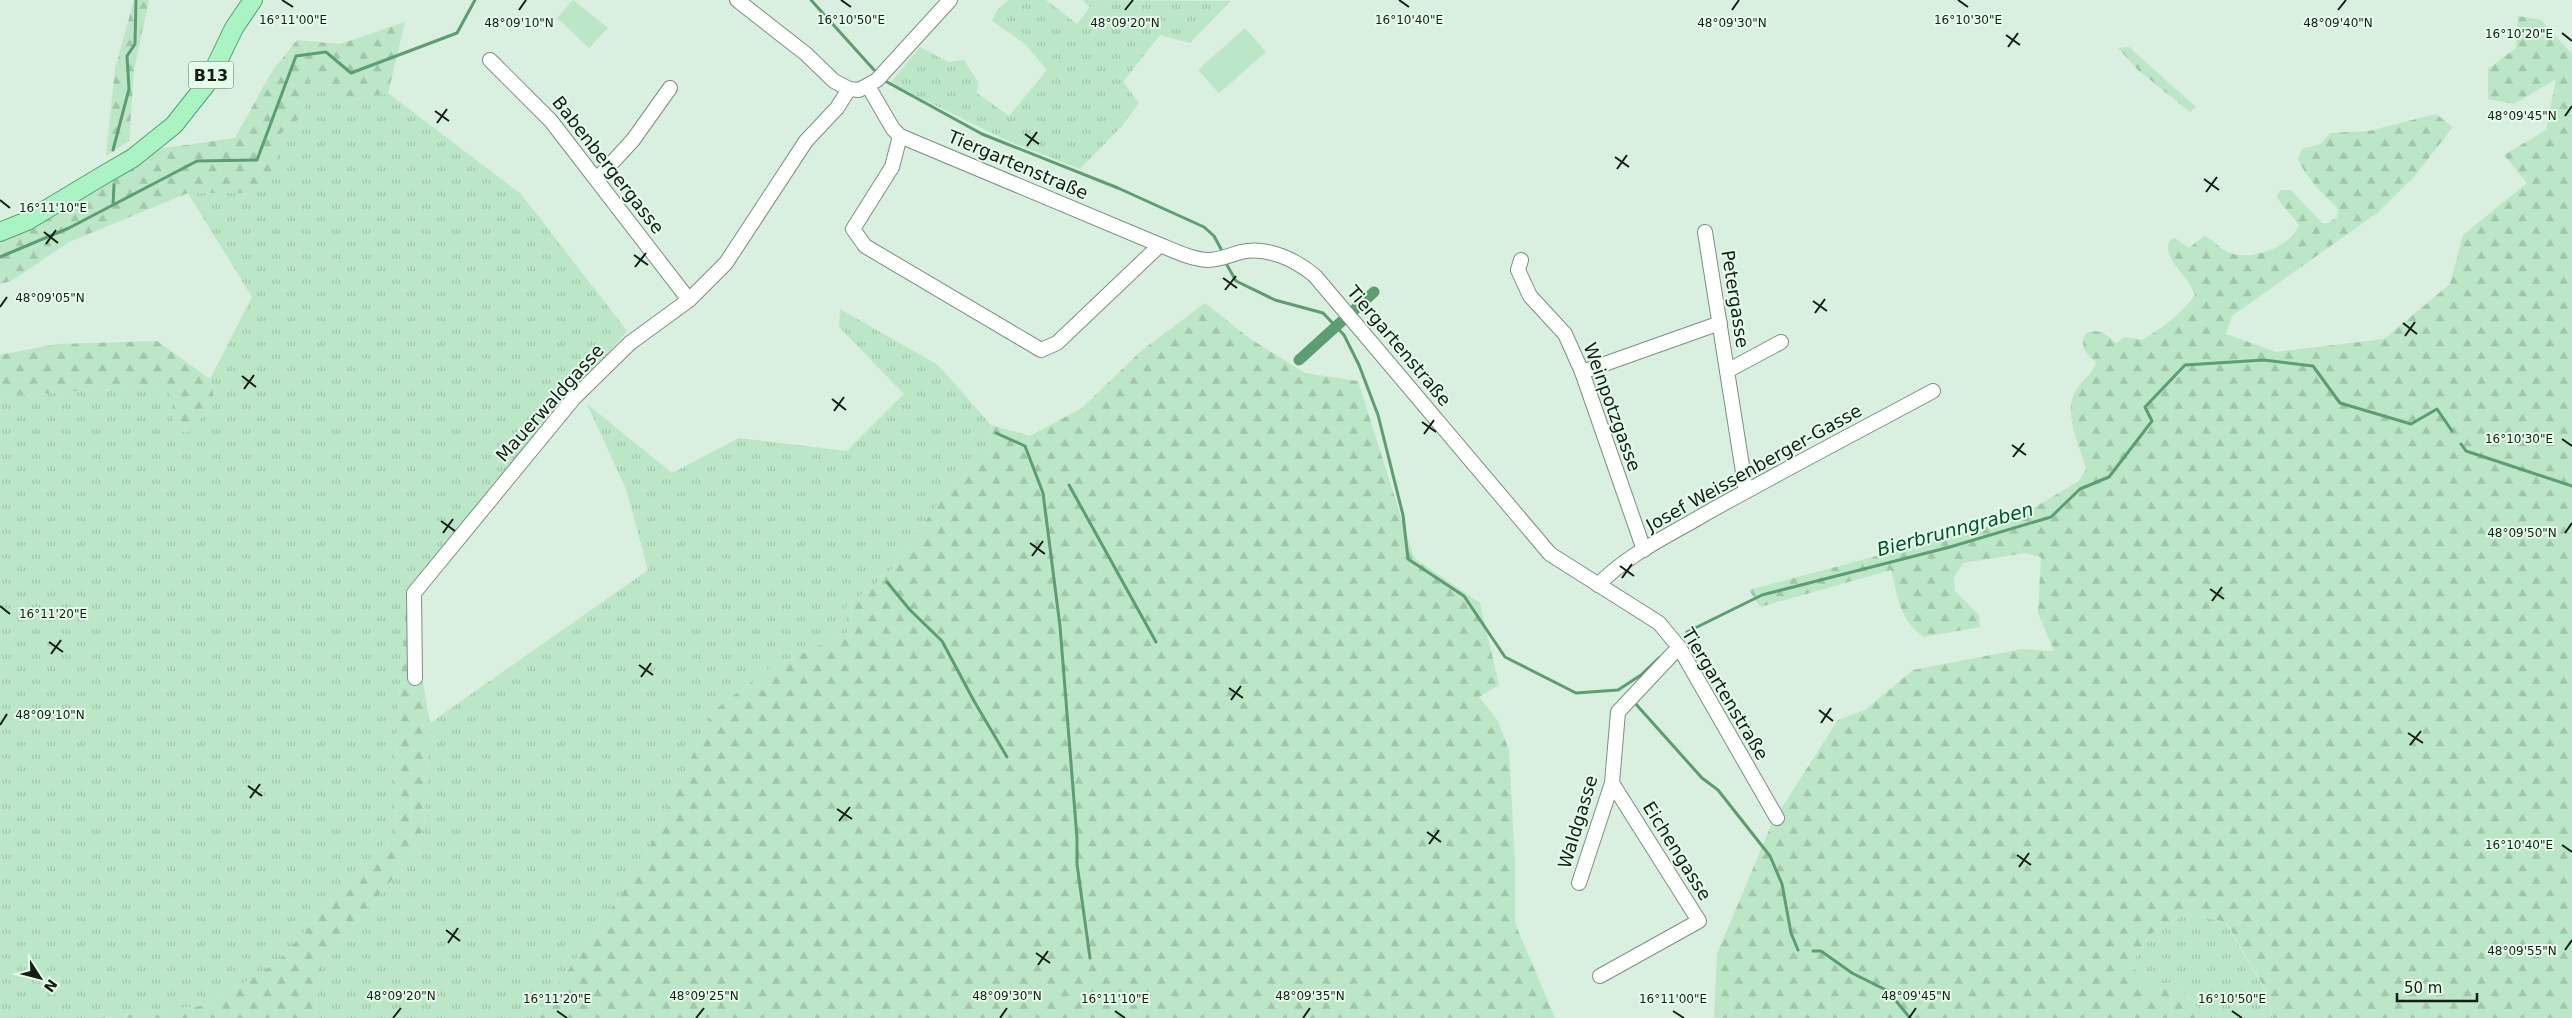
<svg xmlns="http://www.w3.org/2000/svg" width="2572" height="1018" viewBox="0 0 2572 1018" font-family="'DejaVu Sans',sans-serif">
<defs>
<pattern id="grass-tufts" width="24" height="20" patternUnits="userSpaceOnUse" patternTransform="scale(1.25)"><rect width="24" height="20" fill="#bce6c8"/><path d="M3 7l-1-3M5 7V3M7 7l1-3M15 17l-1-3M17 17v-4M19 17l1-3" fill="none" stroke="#a1c5ab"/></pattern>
<pattern id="forest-firs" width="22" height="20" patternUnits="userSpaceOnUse" patternTransform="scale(1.25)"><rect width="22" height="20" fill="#bce6c8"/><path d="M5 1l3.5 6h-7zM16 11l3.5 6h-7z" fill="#a1c5ab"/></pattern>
</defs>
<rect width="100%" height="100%" fill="#d9efdf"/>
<g fill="url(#grass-tufts)">
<path d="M1009 0H1046L1077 24 1090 7 1082 0 1231 1 1190 43 1160 35 1123 82 1139 103 1121 127 1080 169 1006 140 890 83 920 47 948 62 964 60 978 82 977 93 1009 116 1047 70 1025 44 992 21 997 10Z"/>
<path d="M310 68 343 102 388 93 521 194 627 331 407 589 394 769 396 831 276 963 207 1005 96 1018H0V396L161 386 172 395 174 430 215 403 210 379 252 297 188 193H255L275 138 304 115Z"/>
<path d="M840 309 938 365 991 425 986 452 942 498 889 573 846 607 848 632 770 668 713 711 641 865 535 1018H318L315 1015 322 964 405 864 424 827 430 723 648 570 626 489 587 404 672 473 739 438 847 451 904 394 839 327Z"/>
<path d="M2187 913 2225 922 2271 1000 2272 1018H2208L2175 983 2147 984 2131 965 2149 935Z"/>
</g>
<g fill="url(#forest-firs)">
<path d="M134 0H149L134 70 129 141 106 156 115 69Z"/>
<path d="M2518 16 2541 20 2572 54V1018H2272L2271 999 2226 922 2187 913 2149 935 2131 965 2147 984 2175 983 2208 1018H1714L1717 954 1772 823 1838 720 1865 710 1913 670 2022 649 2054 651 2038 613 2041 557 2025 553 1963 563 1954 577 1955 591 1979 615 1980 627 1924 637C1899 619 1898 598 1891 570L1760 607 1749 590 2015 519 2079 481 2086 469C2080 446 2062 413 2076 390 2082 380 2094 373 2096 362 2086 355 2080 346 2085 334 2099 327 2106 334 2116 343L2125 337 2142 340C2162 328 2181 314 2195 295 2189 275 2161 260 2170 240L2175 238 2189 248 2204 236C2215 240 2220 250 2230 253 2253 261 2290 247 2299 225L2277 198 2280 190H2291L2322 223H2328L2337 217 2338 208C2322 193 2307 179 2298 159L2302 149 2321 144 2330 133 2369 131 2436 114 2453 127 2413 178 2377 213 2232 316 2226 334 2276 352 2384 339 2450 284 2463 235 2527 183 2504 155 2546 130 2556 79 2514 104 2488 99V69L2516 48Z"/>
<path d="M405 22 388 93 343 102 310 69 304 115 275 138 281 171 255 193H188L69 242 11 281 0 284V242L158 149 235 138 271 73 297 40 340 44Z"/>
<path d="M2129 47 2196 107 2190 112 2138 70 2118 48Z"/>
<path d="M1205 303 1249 338 1305 373 1358 381 1414 558 1480 603 1499 685 1479 697 1498 721 1509 750 1515 863V923L1555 1018H535L641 865 713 711 770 668 848 632 846 607 889 573 942 498 986 452 991 425 1030 436 1082 408 1141 351Z"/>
<path d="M157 341 210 379 215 403 188 433 174 430 172 396 161 386 0 396V355L57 344Z"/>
<path d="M407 589 430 723 424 827 405 864 322 964 315 1015 318 1018H96L207 1005 276 963 396 831 394 769Z"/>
</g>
<g fill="#bce6c8">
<path d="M573 0 608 28 589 48 557 18Z"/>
<path d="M1245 28 1266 52 1219 93 1198 70Z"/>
</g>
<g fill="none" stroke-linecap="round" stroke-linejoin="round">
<g stroke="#5c9d71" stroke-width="3">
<path d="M811 0 875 71"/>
<path d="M887 82 982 134 1118 188 1204 227 1214 236 1221 249"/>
<path d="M113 150 129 89 127 56 135 44 136 0"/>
<path d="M113 205 114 185"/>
<path d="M0 257 69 228 197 161 257 160 296 56 326 52 351 73 457 33 475 0"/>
<path d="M1227 265 1236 281 1275 300 1323 313 1344 335 1359 365 1378 415 1403 515 1408 559 1464 596 1505 657 1576 693 1618 690 1641 675 1660 657"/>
<path d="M996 433 1025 446 1043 493 1060 626 1077 838V864L1090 958"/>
<path d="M2461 444 2466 451 2572 486"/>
<path d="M1069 485 1156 642"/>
<path d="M887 582 910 610 942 641 974 701 1007 757"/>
<path d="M1687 632 1762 595 1950 547 2051 517 2080 489 2109 477 2152 421 2145 407 2185 365 2264 360 2313 366 2340 403 2411 424 2437 409 2452 431"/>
<path d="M1634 702 1702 778 1718 790 1770 856 1782 884 1791 933 1798 950"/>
<path d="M1813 951H1821L1852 973 1888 991 1910 1018"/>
</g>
<path stroke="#5c9d71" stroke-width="11" d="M1299 360 1374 292"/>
<defs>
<g id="minor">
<path d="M737 0 806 54 834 81 849 89 859 90 877 80 950 0"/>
<path d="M490 60 551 121 689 300"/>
<path d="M868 86 893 129 900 136 1160 245C1175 251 1191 259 1208 260 1220 260 1230 255 1241 252 1268 246 1296 260 1315 276L1550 554 1659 623 1679 647 1777 818"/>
<path d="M900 136 892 167 853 229 865 246 1041 350 1057 343 1160 245"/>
<path d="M597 179 633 140 670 88"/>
<path d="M1705 232 1746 491"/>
<path d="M1521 260 1518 270 1530 296 1565 334 1582 372 1644 550"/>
<path d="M1727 371 1781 342"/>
<path d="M1582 372 1720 323"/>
<path d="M1598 585C1628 554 1668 536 1705 514 1780 472 1857 432 1933 391"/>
<path d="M415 678 414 593 574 398 630 343 689 300 726 263 806 141 837 108 849 89"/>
<path d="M1579 883 1612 783 1618 712 1679 647"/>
<path d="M1600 976 1699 921 1612 783"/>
</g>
<path id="major" d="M0 232 27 221 107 173 133 158 174 125 208 82 234 28 253 0"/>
</defs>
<use href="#minor" stroke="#7b9081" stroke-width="16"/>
<use href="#major" stroke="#50a36d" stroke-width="20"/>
<use href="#minor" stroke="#fff" stroke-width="14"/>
<use href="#major" stroke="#a9f3c4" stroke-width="18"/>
</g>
<path fill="none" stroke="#151d17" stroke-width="2" d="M282 0 293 7M841 0 851 7M1399 0 1409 7M1958 0 1968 7M519 10 526 0M1125 10 1133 0M1732 10 1739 0M2338 10 2346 0M2562 33 2572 41M2006 35 2020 45M2008 47 2018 33M435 111 449 121M2565 116 2572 106M437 123 447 109M1025 134 1039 144M1027 146 1037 132M1615 157 1629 167M1617 169 1627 155M2204 179 2219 190M2206 192 2217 177M0 200 10 208M44 232 58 243M46 244 56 230M634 255 648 265M635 267 646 253M1223 278 1237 288M1225 290 1236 276M1813 301 1827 311M0 307 7 297M1815 313 1825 299M2403 323 2417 334M2405 336 2415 322M242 376 256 387M244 389 254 375M832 399 846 410M834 411 844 397M1422 422 1436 432M1424 434 1434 420M2562 439 2572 446M2012 445 2026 455M2013 457 2024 443M441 521 455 531M443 533 453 519M2565 533 2572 523M1030 543 1045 554M1032 556 1043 541M1620 566 1634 576M1622 578 1632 564M2210 589 2224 599M2212 601 2222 587M0 606 10 614M49 642 63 652M51 654 61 640M639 665 653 675M641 677 651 663M1229 688 1243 698M1231 700 1241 686M1819 710 1833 721M1821 723 1831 708M0 725 7 714M2408 733 2423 743M2410 745 2421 731M248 786 262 796M250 798 260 784M837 809 852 819M839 821 850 807M1427 832 1441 842M1429 844 1439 830M2562 845 2572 852M2017 855 2031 865M2019 867 2029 853M446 930 460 941M448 943 458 928M2565 950 2572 940M1036 953 1050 963M1038 965 1048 951M557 1011 567 1018M1115 1011 1125 1018M1673 1011 1684 1018M2232 1011 2242 1018M393 1018 401 1008M696 1018 704 1008M1000 1018 1007 1008M1303 1018 1310 1008M1909 1018 1916 1008"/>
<g text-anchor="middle" stroke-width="4" stroke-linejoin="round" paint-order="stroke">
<rect fill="#e6fdec" stroke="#546057" stroke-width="1" x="188.5" y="61.5" width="45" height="27" rx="4"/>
<g font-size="16" font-weight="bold" fill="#151d17">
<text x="211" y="81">B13</text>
</g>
<g font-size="18" fill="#151d17" stroke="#e6fdec">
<text transform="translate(608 165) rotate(52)" y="6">Babenbergergasse</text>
<text transform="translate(1018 165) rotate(23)" y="6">Tiergartenstraße</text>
<text transform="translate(1735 299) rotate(81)" y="6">Petergasse</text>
<text transform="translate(1399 346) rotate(50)" y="6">Tiergartenstraße</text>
<text transform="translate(550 403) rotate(-48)" y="6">Mauerwaldgasse</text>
<text transform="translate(1612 407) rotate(70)" y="6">Weinpotzgasse</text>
<text transform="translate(1754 468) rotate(-29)" y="6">Josef Weissenberger-Gasse</text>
<text transform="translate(1725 694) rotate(59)" y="6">Tiergartenstraße</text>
<text transform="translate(1578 822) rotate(-73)" y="6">Waldgasse</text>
<text transform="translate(1677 851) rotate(58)" y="6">Eichengasse</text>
</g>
<g font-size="19" font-style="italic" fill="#005228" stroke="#e6fdec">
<text transform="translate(1955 529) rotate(-15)" y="7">Bierbrunngraben</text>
</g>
</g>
<g font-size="12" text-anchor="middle" fill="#151d17" stroke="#e6fdec" stroke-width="4" stroke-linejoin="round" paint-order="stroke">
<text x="851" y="24">16°10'50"E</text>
<text x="1409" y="24">16°10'40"E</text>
<text x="293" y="24">16°11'00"E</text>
<text x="1968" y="24">16°10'30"E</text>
<text x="519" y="27">48°09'10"N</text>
<text x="1125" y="27">48°09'20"N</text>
<text x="1732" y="27">48°09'30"N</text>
<text x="2338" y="27">48°09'40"N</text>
<text x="2519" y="38">16°10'20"E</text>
<text x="2522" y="120">48°09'45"N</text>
<text x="53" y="212">16°11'10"E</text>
<text x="50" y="302">48°09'05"N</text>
<text x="2519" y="443">16°10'30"E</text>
<text x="2522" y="537">48°09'50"N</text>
<text x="53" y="618">16°11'20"E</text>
<text x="50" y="719">48°09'10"N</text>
<text x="2519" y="849">16°10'40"E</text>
<text x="2522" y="955">48°09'55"N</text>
<text x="401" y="1000">48°09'20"N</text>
<text x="704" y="1000">48°09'25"N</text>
<text x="1007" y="1000">48°09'30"N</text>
<text x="1310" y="1000">48°09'35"N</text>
<text x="1916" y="1000">48°09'45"N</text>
<text x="557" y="1003">16°11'20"E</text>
<text x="1115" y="1003">16°11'10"E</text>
<text x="1673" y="1003">16°11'00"E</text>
<text x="2232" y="1003">16°10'50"E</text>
</g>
<g transform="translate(40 978) rotate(126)" stroke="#e6fdec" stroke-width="4" paint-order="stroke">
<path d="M0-4L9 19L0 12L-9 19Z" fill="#151d17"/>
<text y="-8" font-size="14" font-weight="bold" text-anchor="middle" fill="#151d17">N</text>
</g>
<path d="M2397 993v8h80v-8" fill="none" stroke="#151d17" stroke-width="2.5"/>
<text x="2404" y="993" font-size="15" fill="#151d17" stroke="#e6fdec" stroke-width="4" paint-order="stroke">50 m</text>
</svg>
